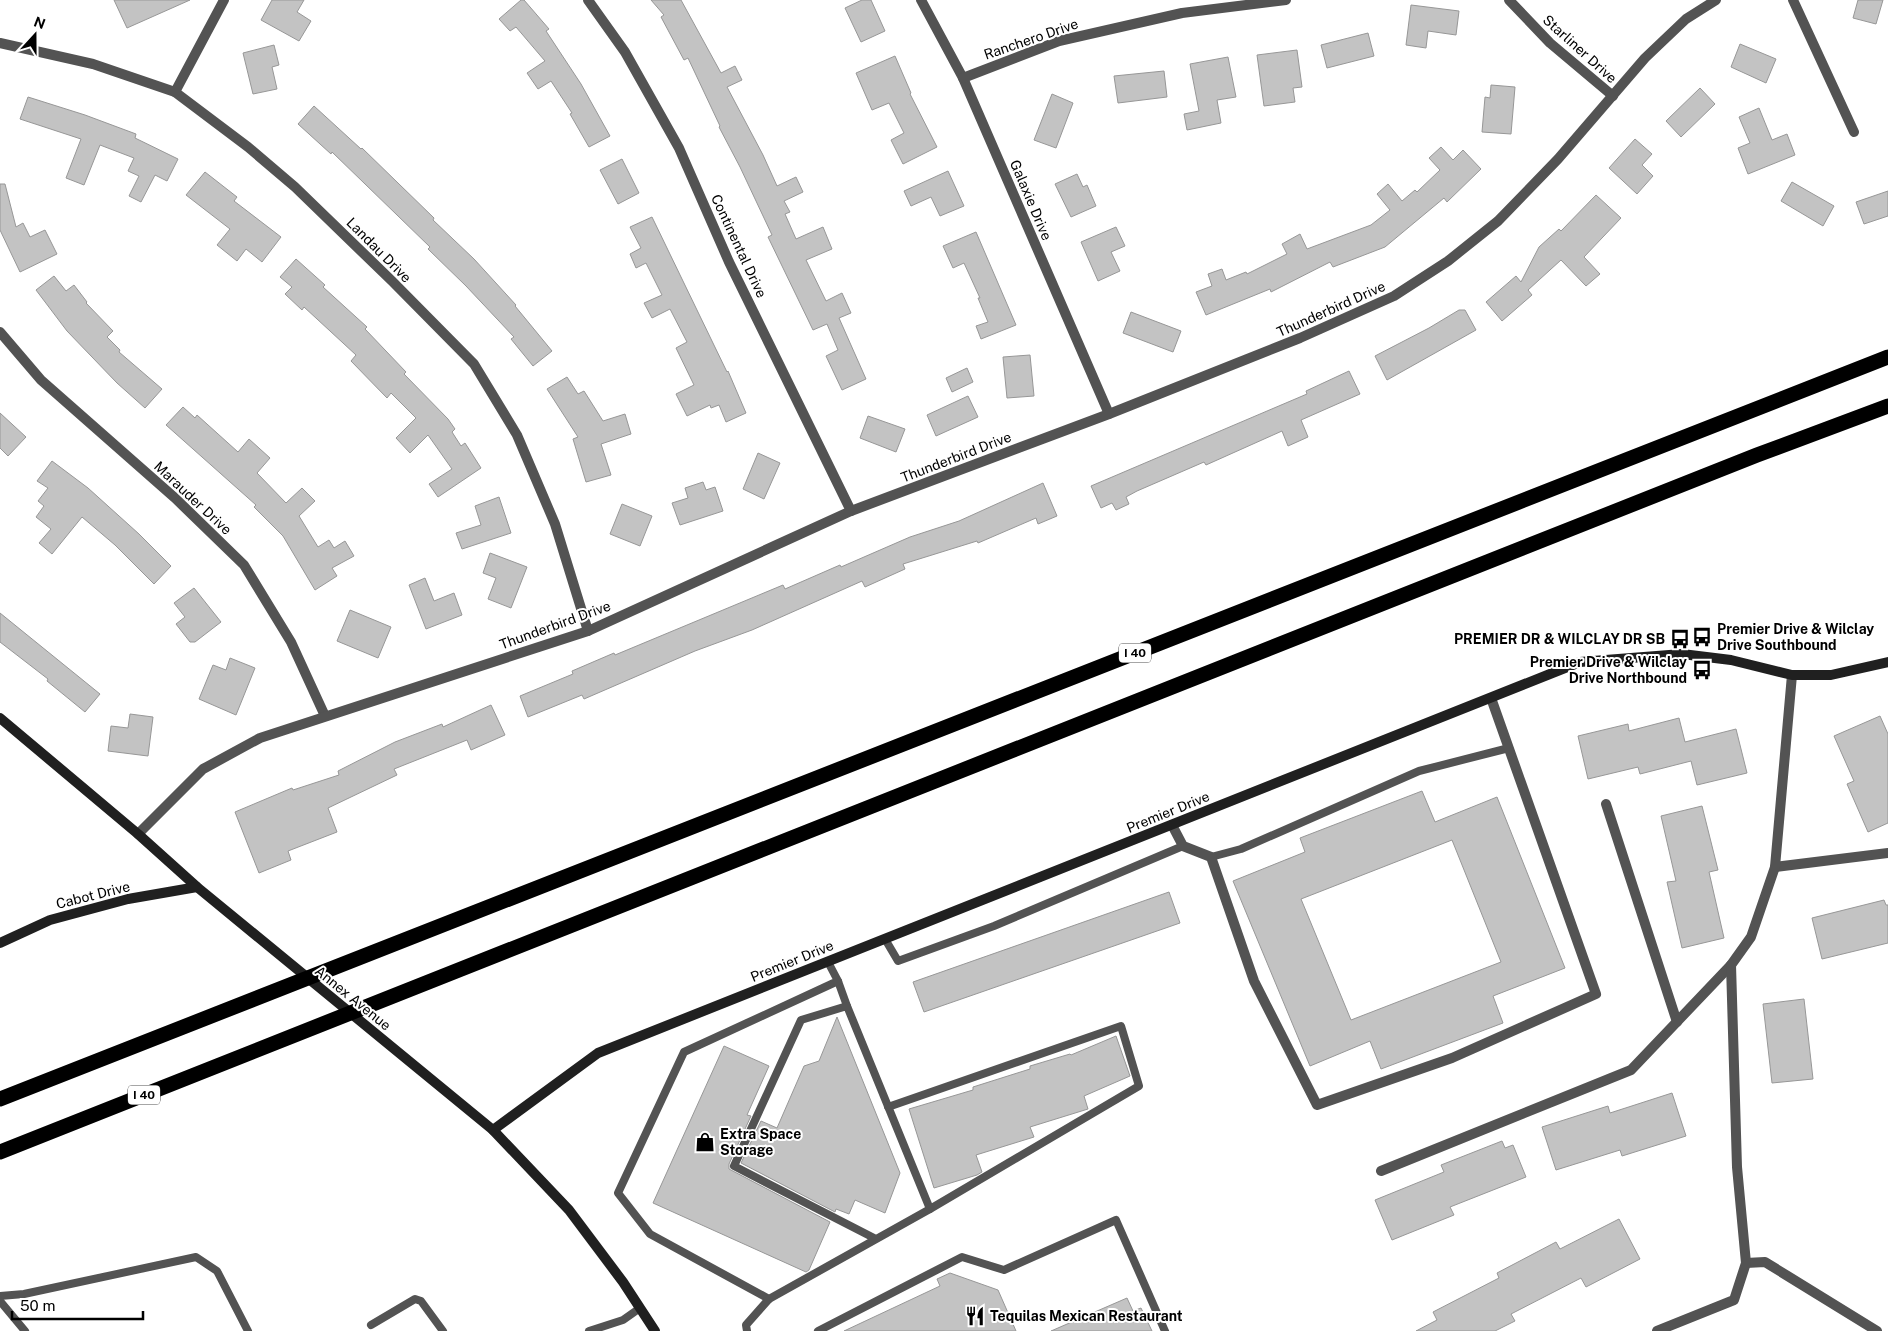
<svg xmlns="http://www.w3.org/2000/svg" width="1888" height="1331" viewBox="0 0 1888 1331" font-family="'Public Sans',sans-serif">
<rect width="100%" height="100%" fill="#fff"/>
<g fill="#c3c3c3" stroke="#979797" fill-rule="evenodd">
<path d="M114 0H190L127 28Z"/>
<path d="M272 0H304L297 12 311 21 299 41 261 20Z"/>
<path d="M521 0H524L549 29 546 31 581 84 610 136 589 147 570 114 572 113 551 81 538 89 527 73 545 61 516 27 510 31 499 19Z"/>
<path d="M651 0H681L721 73 735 66 742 80 727 87 763 155 777 186 796 177 803 192 784 201 790 212 785 214 796 239 823 227 832 249 806 260 826 301 842 293 851 313 839 318 866 379 842 390 826 356 838 350 827 324 813 330 768 237 772 235 740 167 719 127 720 126 688 58 684 60 661 17 664 15Z"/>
<path d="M862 0H871L885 31 861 42 845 8Z"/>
<path d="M1858 0H1883L1876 24 1853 18Z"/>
<path d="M1411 5 1459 11 1456 35 1428 31 1426 48 1406 45Z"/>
<path d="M1368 33 1374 56 1327 68 1321 45Z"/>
<path d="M1740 44 1776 59 1766 83 1731 67Z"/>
<path d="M274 45 279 65 272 67 277 89 253 94 243 53Z"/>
<path d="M1297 50 1302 87 1293 88 1295 102 1264 106 1257 55Z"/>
<path d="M895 56 911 93 910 94 937 147 903 164 891 140 904 133 889 103 872 110 856 73Z"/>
<path d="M1228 57 1236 97 1217 100 1221 123 1187 130 1184 114 1199 111 1190 64Z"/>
<path d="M1164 71 1167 97 1118 103 1114 76Z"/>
<path d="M1491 85 1515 87 1511 134 1482 132 1485 97 1490 98Z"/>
<path d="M1700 88 1715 104 1681 137 1666 121Z"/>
<path d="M1052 94 1073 103 1056 148 1034 140Z"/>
<path d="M28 97 85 115 136 134 135 138 178 159 167 181 155 175 141 202 129 196 139 176 128 171 134 158 100 145 84 185 66 178 81 139 20 119Z"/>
<path d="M314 106 361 149 362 148 434 218 433 220 474 259 516 305 515 306 552 351 533 366 511 339 514 337 466 286 428 249 430 247 332 152 331 154 298 124Z"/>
<path d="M1759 108 1772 140 1787 134 1795 155 1748 174 1738 148 1750 143 1739 117Z"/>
<path d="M1635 139 1652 154 1642 165 1653 176 1637 194 1609 168Z"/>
<path d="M1441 147 1453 160 1463 150 1481 169 1447 202 1444 198 1385 247 1333 267 1330 262 1271 292 1270 289 1206 315 1196 292 1212 286 1208 274 1222 269 1226 280 1246 272 1247 274 1287 254 1282 244 1300 234 1307 249 1371 225 1390 210 1377 194 1388 184 1402 201 1415 190 1417 192 1440 170 1429 158Z"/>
<path d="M622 159 639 193 618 204 600 170Z"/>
<path d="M948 171 964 206 940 216 931 197 911 206 904 191Z"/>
<path d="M205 172 237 197 234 201 281 237 262 262 246 249 237 261 217 245 230 229 186 195Z"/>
<path d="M1077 174 1083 187 1087 185 1096 206 1071 217 1055 184Z"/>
<path d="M1792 182 1834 206 1823 226 1781 201Z"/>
<path d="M0 184H5L16 227 23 223 30 237 45 230 57 254 20 272 0 230Z"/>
<path d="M1888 191V216L1864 224 1856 202Z"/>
<path d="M1596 195 1621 218 1584 257 1600 274 1586 286 1561 260 1528 290 1532 295 1502 321 1486 302 1516 276 1521 282 1539 247 1559 229 1561 231Z"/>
<path d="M652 217 727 372 728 371 746 413 726 422 719 405 711 408 710 405 687 416 676 394 694 385 676 348 687 342 670 309 652 318 644 303 662 295 646 263 636 268 630 254 641 248 630 227Z"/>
<path d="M1116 227 1125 246 1111 252 1120 271 1098 281 1081 242Z"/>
<path d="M976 232 1016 325 981 339 976 326 988 322 978 298H980L964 263 953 268 943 246Z"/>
<path d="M296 259 325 285 323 287 367 327 365 329 406 372 404 374 448 419 455 429 452 432 461 446 465 443 481 468 438 497 429 484 452 469 428 435 410 453 396 438 416 418 391 393 387 398 351 361 356 355 304 307 302 310 285 294 292 287 280 277Z"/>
<path d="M54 276 66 291 74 285 87 302 86 303 113 331 107 337 120 350 119 352 162 389 145 408 117 383 67 331 36 290Z"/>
<path d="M1459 310H1465L1476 330 1387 380 1375 356 1429 328Z"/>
<path d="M1131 312 1181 331 1173 352 1123 333Z"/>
<path d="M1030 355 1034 396 1007 398 1003 357Z"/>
<path d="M967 368 973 382 952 392 946 378Z"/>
<path d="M1349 371 1360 394 1301 420 1308 437 1288 446 1282 431 1206 465 1204 462 1137 491 1126 497 1129 504 1116 510 1112 503 1101 508 1091 486 1307 394 1306 391Z"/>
<path d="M567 377 578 394 584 391 603 421 625 414 631 434 601 444 611 475 586 482 573 439 578 437 547 389Z"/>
<path d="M968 396 978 417 936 436 927 415Z"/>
<path d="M183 407 195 418 197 415 238 452 249 439 270 458 257 473 286 503 302 488 315 501 299 516 318 547 329 540 334 548 345 541 354 556 332 568 337 576 315 590 283 536 254 507 256 505 166 425Z"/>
<path d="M0 413 26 437 8 456 0 448Z"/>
<path d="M868 416 905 429 896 452 860 438Z"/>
<path d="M758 453 780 463 764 499 743 489Z"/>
<path d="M52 461 88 488 139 534 171 566 154 584 115 545 82 517 52 554 39 543 51 529 36 517 44 506 38 501 48 488 37 481Z"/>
<path d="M703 482 706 490 715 487 723 511 680 525 672 503 688 498 685 488Z"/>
<path d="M1043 483 1057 516 1038 524 1036 518 978 543 977 541 903 564 905 569 865 587 862 581 752 630 695 651 584 699 582 695 528 717 520 696 573 674 572 671 614 653 615 655 783 585 785 589 840 565 841 567 910 537 959 521Z"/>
<path d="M499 497 511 533 462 549 456 533 481 525 475 506Z"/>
<path d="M622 504 652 516 640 546 610 534Z"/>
<path d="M490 553 527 567 511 608 488 599 496 578 483 573Z"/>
<path d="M425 578 434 601 454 593 462 615 426 629 409 585Z"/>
<path d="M194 588 221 622 195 642H190L176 624 185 617 174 603Z"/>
<path d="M350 610 391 627 378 658 337 641Z"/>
<path d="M0 613 100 694 85 712 47 681 48 679 0 642Z"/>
<path d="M230 658 255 668 236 715 199 699 213 665 226 670Z"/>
<path d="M491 705 505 735 471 750 467 740 394 769 397 775 328 808 337 832 288 851 291 860 259 873 235 812 292 788 293 790 339 775 338 771 395 742 442 724 443 727Z"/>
<path d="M130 714 153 717 148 756 108 751 111 726 128 728Z"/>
<path d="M1880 716 1888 734V823L1868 832 1847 784 1854 781 1834 736Z"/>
<path d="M1679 718 1685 742 1736 729 1747 773 1697 785 1691 761 1640 774 1638 767 1588 779 1578 736 1628 724 1629 731Z"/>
<path d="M1422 791 1435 822 1497 797 1565 968 1493 996 1503 1023 1381 1069 1370 1041 1310 1066 1233 881 1305 852 1300 838ZM1452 840 1501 962 1351 1020 1301 899Z"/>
<path d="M1702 806 1718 870 1709 872 1724 938 1682 948 1667 882 1676 881 1661 816Z"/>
<path d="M1169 892 1180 923 924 1012 913 982Z"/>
<path d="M1884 900 1886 905H1888V943L1822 959 1812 918Z"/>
<path d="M1804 999 1813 1079 1772 1083 1763 1004Z"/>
<path d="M837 1017 900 1173 885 1213 855 1200 849 1214 836 1209 835 1212 741 1163 761 1121 777 1128 804 1066 819 1061Z"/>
<path d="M1116 1036 1130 1076 1084 1096 1088 1109 1030 1127 1034 1137 976 1155 982 1172 977 1175 934 1188 909 1109 973 1090V1087L1030 1069V1066L1070 1054 1071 1055Z"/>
<path d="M724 1046 769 1066 747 1115 751 1116 729 1164V1169L830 1222 809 1270 806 1272 653 1203Z"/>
<path d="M1672 1093 1686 1136 1622 1156 1620 1150 1556 1170 1542 1127 1608 1106 1610 1113Z"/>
<path d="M1502 1141 1505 1148 1513 1145 1526 1177 1450 1207 1454 1215 1392 1240 1375 1200 1444 1172 1441 1165Z"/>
<path d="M1619 1219 1640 1259 1586 1287 1581 1278 1511 1314 1515 1321 1495 1331H1416L1437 1320 1433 1312 1499 1278 1497 1273 1556 1242 1560 1249Z"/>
<path d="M950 1273 998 1290 1016 1331H844L940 1286 937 1279Z"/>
<path d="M1127 1298 1133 1311 1141 1308 1152 1331H1051Z"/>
</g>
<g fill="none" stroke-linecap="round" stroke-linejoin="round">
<g stroke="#535353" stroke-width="8">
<path d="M1211 857 1241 849 1419 771 1509 748"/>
<path d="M885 939 898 961 994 926 1183 846"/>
<path d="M838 981 847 1006"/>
<path d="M888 1107 1121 1026 1139 1086 930 1209"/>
<path d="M0 1296 24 1294 196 1257 217 1271 248 1331"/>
<path d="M769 1299 650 1234 618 1193 684 1052 838 981 828 962"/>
<path d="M0 1301 25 1331"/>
<path d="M371 1325 415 1299 421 1301 443 1331"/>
<path d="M589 1331 623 1320 640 1308"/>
<path d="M747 1331 746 1325 769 1299 930 1209 847 1006 801 1020 734 1166 876 1239"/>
<path d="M818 1331 962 1257 1004 1270 1116 1220 1165 1331"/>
</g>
<g stroke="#535353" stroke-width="10">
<path d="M588 0 625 52 679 148 729 262 851 511"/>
<path d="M921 0 963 78 1109 414"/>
<path d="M1509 0 1550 43 1613 96"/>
<path d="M1793 0 1854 132"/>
<path d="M0 43 93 64 175 92 248 147 295 187 392 281 474 364 517 435 555 524 588 631"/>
<path d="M963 78 1059 41 1182 13 1286 0"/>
<path d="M175 92 224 0"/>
<path d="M0 332 41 380 175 498 244 565 291 642 325 716"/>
<path d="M1606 804 1677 1022"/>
<path d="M1172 825 1183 846 1211 857 1254 981 1317 1105 1452 1058 1596 994 1491 698"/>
<path d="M138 834 203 769 260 738 588 631 851 511 1109 414 1300 338 1394 296 1448 261 1498 221 1558 159 1645 58 1686 19 1716 0"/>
<path d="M1775 867 1888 853"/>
<path d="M1381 1171 1631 1070 1731 965"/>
<path d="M1746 1263 1765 1262 1877 1331"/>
<path d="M1657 1331 1734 1300 1746 1263 1737 1167 1731 965 1751 937 1775 867 1792 675"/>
</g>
<g stroke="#202020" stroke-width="10">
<path d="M0 718 138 834 197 887 493 1130 569 1210 623 1282 655 1331"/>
<path d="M0 943 50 920 128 899 197 887"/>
<path d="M493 1130 598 1053 1580 662 1682 654 1731 660 1792 675H1831L1888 662"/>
</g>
<g stroke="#000" stroke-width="15">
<path d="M0 1099 1888 357"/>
<path d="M0 1152 1757 455 1888 406"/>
</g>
</g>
<defs>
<symbol id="bus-bare" viewBox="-9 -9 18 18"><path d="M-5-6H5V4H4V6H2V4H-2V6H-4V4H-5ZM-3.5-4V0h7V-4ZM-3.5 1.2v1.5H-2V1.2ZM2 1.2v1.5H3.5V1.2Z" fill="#000" stroke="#fff" stroke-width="2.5" paint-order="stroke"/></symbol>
<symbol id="shop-bare" viewBox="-9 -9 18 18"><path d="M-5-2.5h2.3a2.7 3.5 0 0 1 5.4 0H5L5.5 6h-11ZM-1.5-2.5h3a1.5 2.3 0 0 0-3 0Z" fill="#000" stroke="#fff" stroke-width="2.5" paint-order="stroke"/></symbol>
<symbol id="restaurant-bare" viewBox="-9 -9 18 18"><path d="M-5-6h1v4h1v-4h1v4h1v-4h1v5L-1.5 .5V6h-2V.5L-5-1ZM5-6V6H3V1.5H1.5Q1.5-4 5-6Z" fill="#000" stroke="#fff" stroke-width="2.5" paint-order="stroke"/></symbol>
</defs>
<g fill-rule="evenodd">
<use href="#bus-bare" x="1688" y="623" width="28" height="28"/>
<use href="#bus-bare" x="1666" y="625" width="28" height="28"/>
<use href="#bus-bare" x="1688" y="656" width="28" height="28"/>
<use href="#shop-bare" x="691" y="1128" width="28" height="28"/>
<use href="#restaurant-bare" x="961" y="1302" width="28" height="28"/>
</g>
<g text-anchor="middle" stroke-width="4" stroke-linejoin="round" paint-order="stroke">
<g fill="#fff" stroke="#4c4c4c" stroke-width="1">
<rect x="1119" y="643.5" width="32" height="19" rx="4"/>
<rect x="128" y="1085.5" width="32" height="19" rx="4"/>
</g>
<g font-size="12" font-weight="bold" fill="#000">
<text x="1135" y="657">I 40</text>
<text x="144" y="1099">I 40</text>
</g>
<g font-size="14" fill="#000" stroke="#fff">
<text transform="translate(1031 39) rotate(-19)" y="5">Ranchero Drive</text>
<text transform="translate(1580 49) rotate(42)" y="5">Starliner Drive</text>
<text transform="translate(1031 200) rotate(67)" y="5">Galaxie Drive</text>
<text transform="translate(739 246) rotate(65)" y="5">Continental Drive</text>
<text transform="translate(379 250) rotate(45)" y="5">Landau Drive</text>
<text transform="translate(1331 309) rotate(-24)" y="5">Thunderbird Drive</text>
<text transform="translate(956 457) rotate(-21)" y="5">Thunderbird Drive</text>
<text transform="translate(193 498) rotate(43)" y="5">Marauder Drive</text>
<text transform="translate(555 625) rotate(-20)" y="5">Thunderbird Drive</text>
<text transform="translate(1168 812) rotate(-22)" y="5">Premier Drive</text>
<text transform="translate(93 895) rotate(-14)" y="5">Cabot Drive</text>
<text transform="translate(792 961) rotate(-22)" y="5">Premier Drive</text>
<text transform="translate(353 998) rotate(39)" y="5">Annex Avenue</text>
</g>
<g font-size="14" font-weight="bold" fill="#000" stroke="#fff" text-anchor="start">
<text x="1717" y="634">Premier Drive &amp; Wilclay<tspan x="1717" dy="16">Drive Southbound</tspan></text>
<text x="1665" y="644" text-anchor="end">PREMIER DR &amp; WILCLAY DR SB</text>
<text x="1687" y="667" text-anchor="end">Premier Drive &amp; Wilclay<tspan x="1687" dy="16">Drive Northbound</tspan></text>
<text x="720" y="1139">Extra Space<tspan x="720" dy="16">Storage</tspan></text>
<text x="990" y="1321">Tequilas Mexican Restaurant</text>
</g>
</g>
<g transform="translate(35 35) rotate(21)" stroke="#ffffff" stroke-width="4" paint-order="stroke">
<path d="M0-4L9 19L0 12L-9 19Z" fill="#000000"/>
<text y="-8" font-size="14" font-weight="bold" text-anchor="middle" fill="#000000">N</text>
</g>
<path d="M12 1311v8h131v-8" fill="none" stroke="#000000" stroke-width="2.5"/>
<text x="20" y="1311" font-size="15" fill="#000000" stroke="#ffffff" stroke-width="4" paint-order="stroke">50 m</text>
</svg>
